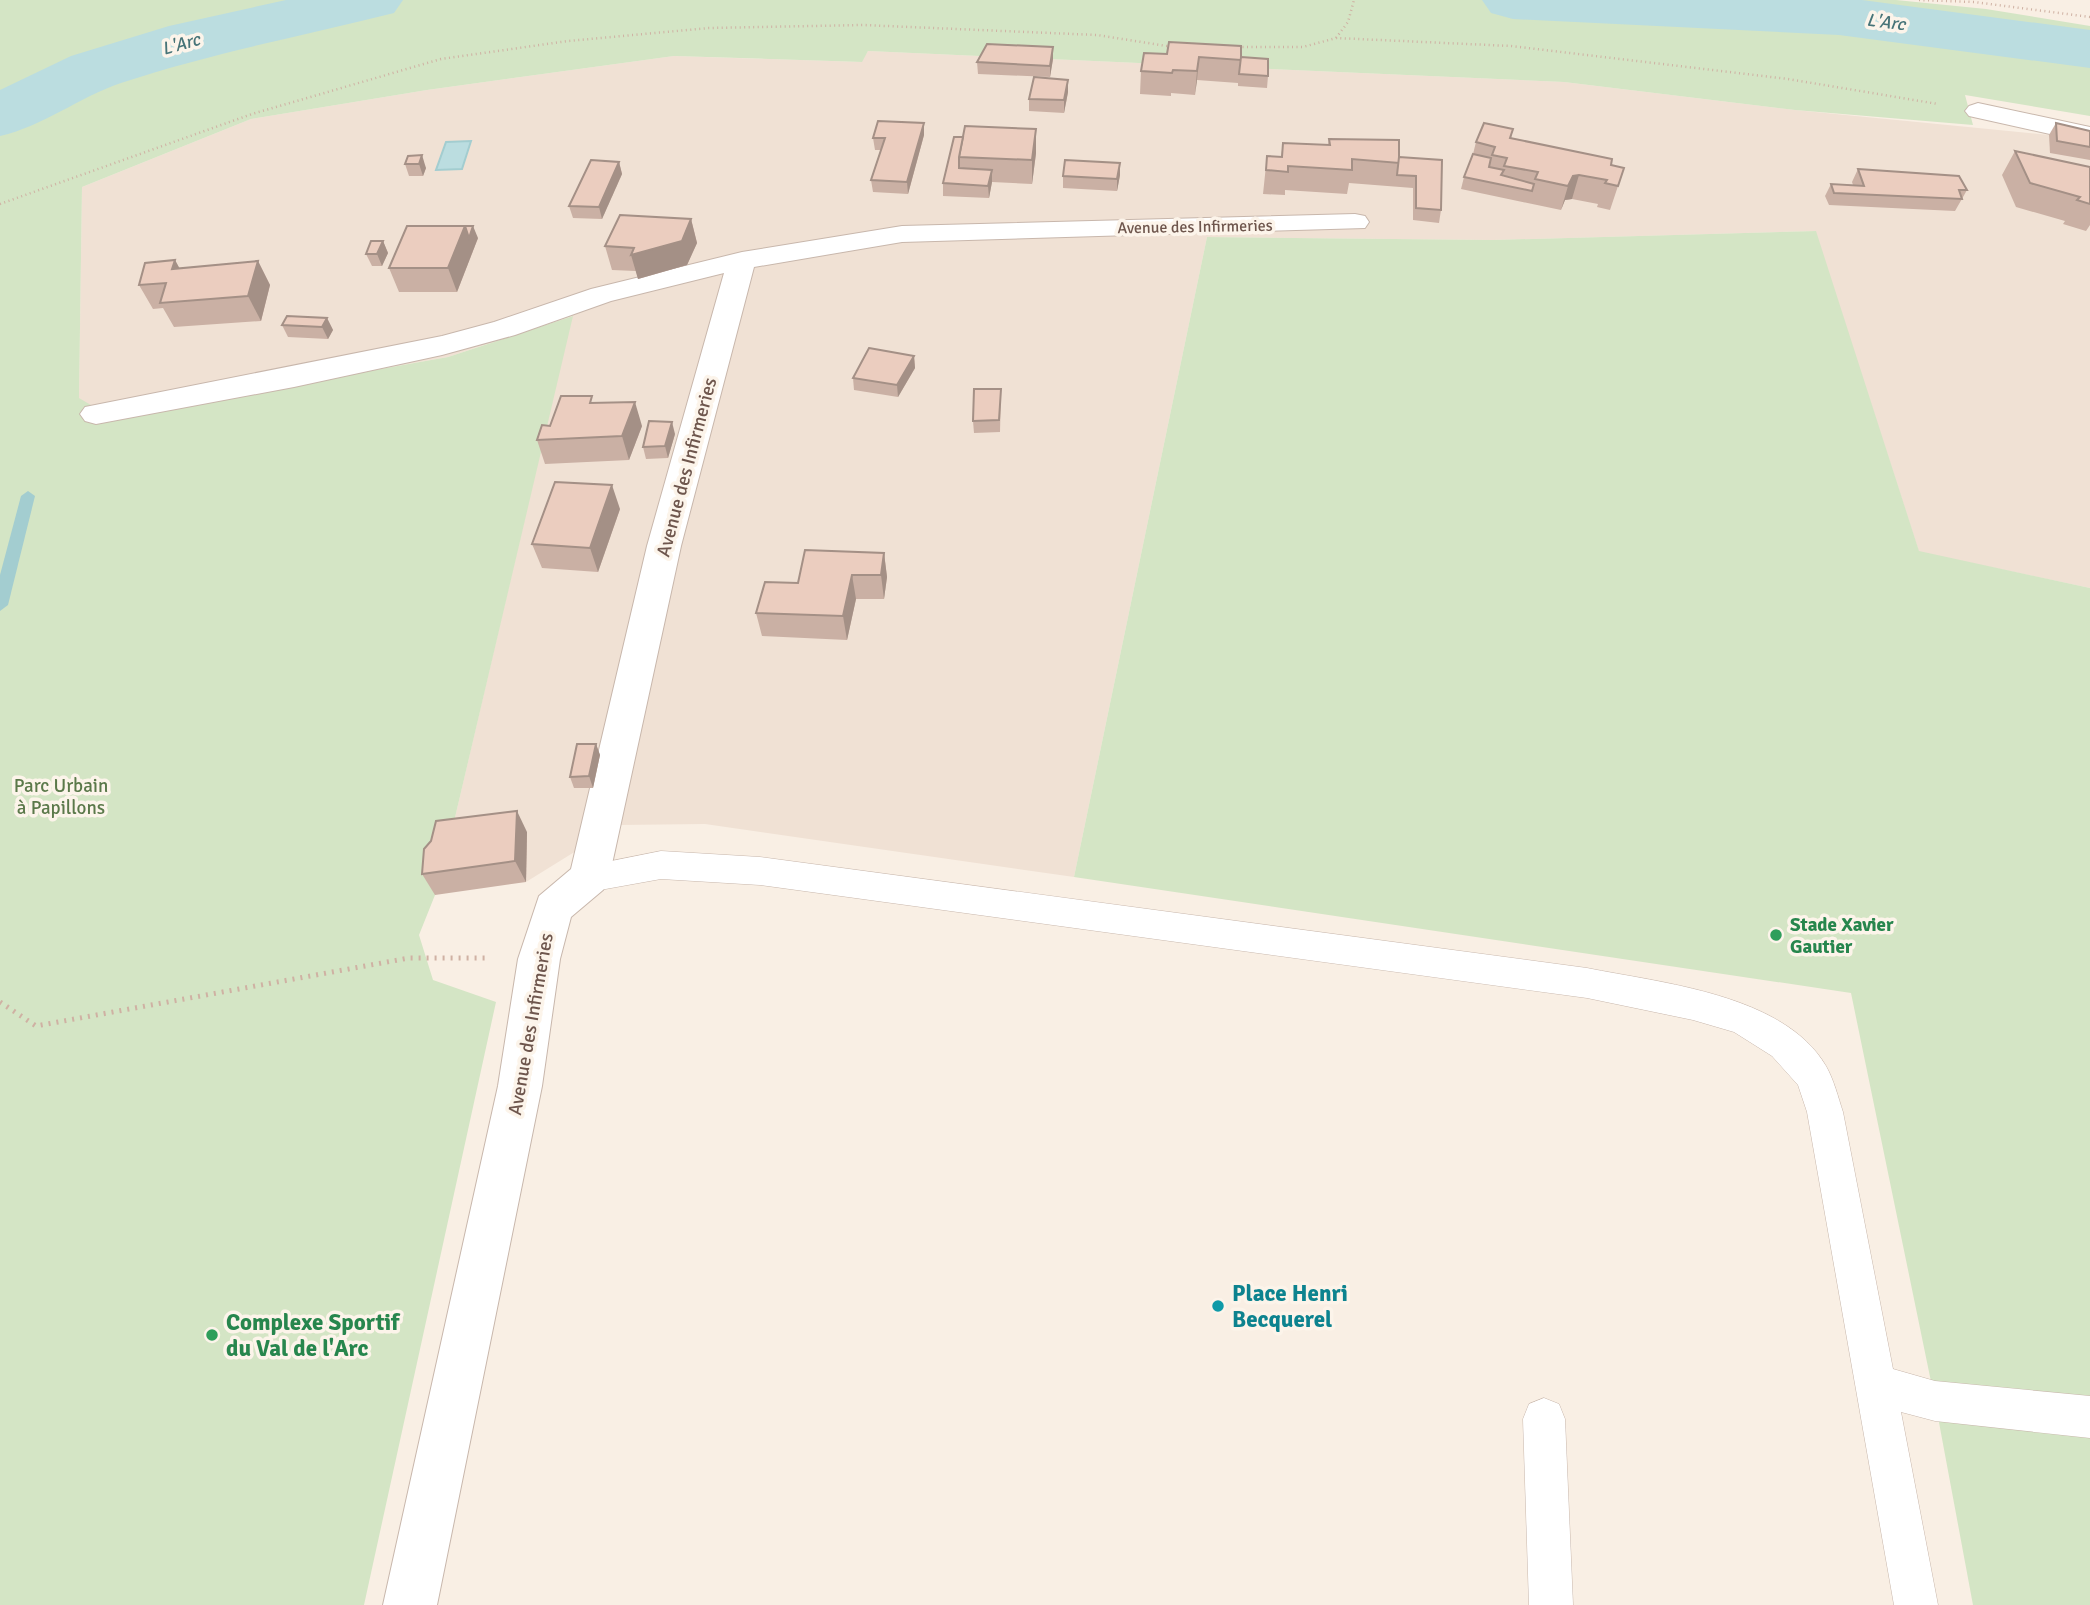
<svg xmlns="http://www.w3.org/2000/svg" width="2090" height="1605" viewBox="0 0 2090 1605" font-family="Signika,sans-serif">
<rect width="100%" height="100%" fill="#f9efe4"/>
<path fill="#f0e1d4" d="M868 51 1564 82 1795 110 2049 135 2090 145V588L1919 552 1815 231 1493 240 1207 237 1074 877 705 824 618 825 526 882 449 843 572 316 448 357 94 420 79 398 82 187 251 119 427 90 674 56 861 62Z"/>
<g fill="#d4e5c5">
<path d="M0 0H1896L1986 9 2090 26V116L1965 95 1973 125 1795 110 1564 82 868 51 862 62 674 56 427 90 251 119 82 187 79 398 96 408 95 420 448 357 573 316 449 843 435 895 419 935 433 980 496 1002 364 1605H0Z"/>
<path d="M1816 231 1919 551 2090 588V1605H1973L1935 1401 1851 993 1074 877 1207 237 1493 240Z"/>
</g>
<path fill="#bbdde0" stroke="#a3cdd0" stroke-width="2" d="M471 141 462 169 436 170 446 142Z"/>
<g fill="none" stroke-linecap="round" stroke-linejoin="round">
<path fill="#a3cdd0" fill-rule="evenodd" d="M28 491 35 496 8 605 0 611V575L21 496Z"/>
<g fill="#bbdde0" fill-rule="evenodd">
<path d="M286 0H403L394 13C303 36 211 53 121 83 79 97 44 126 0 136V90L71 56 169 26Z"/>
<path d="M1482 0H1862L2090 30V68L1839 35 1513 19 1491 13Z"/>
</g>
<defs>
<g id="service">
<path d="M661 851 760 857 1587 968C1661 983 1784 994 1826 1066 1834 1080 1838 1097 1843 1112L1893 1369 1935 1381 2090 1396V1438L1935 1421 1901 1412 1938 1605H1894L1807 1112 1798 1085 1772 1056 1734 1032 1693 1020 1587 998 760 885 661 879 589 892 577 888 573 878 577 868Z"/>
<path d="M1544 1398 1559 1404 1565 1419 1573 1605H1529L1523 1419 1529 1404Z"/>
</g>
<g id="minor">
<path d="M1978 103 2090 127V143L1969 116 1965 111 1969 106Z"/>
<path d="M1355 214 1365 216 1369 222 1365 228 902 242 754 267 681 546 609 878 603 890 571 917 560 959 542 1086 437 1605H383L498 1086 518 959 539 896 571 869 647 546 724 273 611 301 515 335 442 355 294 387 96 424 85 421 80 414 85 407 442 336 494 322 591 289 742 252 902 226Z"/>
</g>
</defs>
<use href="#service" stroke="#c8b7ac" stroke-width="1"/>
<use href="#minor" stroke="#c8b7ac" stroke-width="2"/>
<g stroke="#cfb1a3" stroke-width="2.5" stroke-dasharray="1 3.5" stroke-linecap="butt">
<path d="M1919 0 1974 2 2090 17"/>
<path d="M1336 38 1348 22 1354 0"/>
<path d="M1238 47H1303L1336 38 1511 46 1788 79 1938 104"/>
<path d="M0 204 252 114 441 59 568 41 709 28 863 25 1097 35 1173 47"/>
</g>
<path stroke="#cfb1a3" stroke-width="5" stroke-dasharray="2 6" stroke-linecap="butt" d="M0 1002 36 1026 409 958H489"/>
<use href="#service" fill="#fff" fill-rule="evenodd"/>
<use href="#minor" fill="#fff" fill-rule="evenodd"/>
</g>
<g fill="#cab0a4">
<path d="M1053 47V59L1050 77 978 74 977 62Z"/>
<path d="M1167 54 1241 57 1268 76 1267 88 1238 86V83L1197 80 1195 95 1171 93V96L1140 94 1141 71Z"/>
<path d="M1068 80V92L1064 113 1029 111V99Z"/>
<path d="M2056 123 2090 131V160L2050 153 2049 135Z"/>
<path d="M1036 129V153L1032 184 992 182 989 198 943 196V183L963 137Z"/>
<path d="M1513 129 1511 138 1624 168 1610 210 1597 207 1598 204 1572 199 1565 200 1561 210 1461 189 1464 177 1473 154 1476 142Z"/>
<path d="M924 135 908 194 873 192 871 180 881 150H875L873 138Z"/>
<path d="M1329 139 1399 157 1442 160 1441 210 1439 223 1413 220V188L1349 183 1347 194 1285 190V195L1263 194 1267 156 1281 157 1283 143 1328 145Z"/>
<path d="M2015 151 2090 167V225L2086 231 2063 224 2065 221 2016 207 2002 175Z"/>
<path d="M408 156 426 168 423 176H409L405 164Z"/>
<path d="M619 162 622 174 602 219 573 218 569 206Z"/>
<path d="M1120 163V175L1117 191 1063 188V176Z"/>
<path d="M1858 169 1967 190 1955 211 1829 205 1825 196 1831 184 1853 185 1852 182Z"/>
<path d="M691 219 697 243 687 265 638 279 636 271 612 270 605 246Z"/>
<path d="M478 238 457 292H399L389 268Z"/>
<path d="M383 241 388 253 382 266H372L366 254Z"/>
<path d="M175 260 179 268 258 261 270 285 261 321 174 327 163 308 153 309 139 285Z"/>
<path d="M327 318 333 330 328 339 288 337 282 325Z"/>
<path d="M914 356 915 368 898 397 854 390 853 378Z"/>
<path d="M1001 389 1000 432 974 433 973 421Z"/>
<path d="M594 403 642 426 629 460 545 464 537 440 550 426Z"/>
<path d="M675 434 668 458 646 459 643 447Z"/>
<path d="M620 509 598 572 542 568 532 544Z"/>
<path d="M884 553 887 577 884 599H856L847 640 762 636 756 613 798 583Z"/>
<path d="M596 744 600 755 593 788H574L570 777Z"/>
<path d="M527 832 526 882 435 895 422 874Z"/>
</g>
<g fill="#a49086">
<path d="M1053 47V59L1050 77V66Z"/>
<path d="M1199 57 1197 80 1195 95 1197 71Z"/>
<path d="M1068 80V92L1064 113V100Z"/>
<path d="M924 123V135L908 194 907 182Z"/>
<path d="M1036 129V153L1032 184V160Z"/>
<path d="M422 155 426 168 423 176 419 164Z"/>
<path d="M619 162 622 174 602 219 599 207Z"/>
<path d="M1120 163V175L1117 191V179Z"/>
<path d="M992 170V182L989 198 988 186Z"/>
<path d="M1579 175 1572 199 1565 200 1561 210 1568 186 1573 176Z"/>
<path d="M691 219 697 243 687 265 638 279 631 255Z"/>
<path d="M465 226H473L478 238 457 292 448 268Z"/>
<path d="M383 241 388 253 382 266 377 254Z"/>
<path d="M175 260 188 284 172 269Z"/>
<path d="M258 261 270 285 261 321 248 296Z"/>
<path d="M327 318 333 330 328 339 322 327Z"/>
<path d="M914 356 915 368 898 397 897 385Z"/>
<path d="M635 402 642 426 629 460 622 436Z"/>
<path d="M672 422 675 434 668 458 665 446Z"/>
<path d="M612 485 620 509 598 572 590 548Z"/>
<path d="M884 553 887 577 884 599 881 575Z"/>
<path d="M852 575 856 599 847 640 843 616Z"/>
<path d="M596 744 600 755 593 788 589 776Z"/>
<path d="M517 811 527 832 526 882 515 861Z"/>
</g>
<g fill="#ebcdbf" stroke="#a49086" stroke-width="2">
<path d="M1169 42 1241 46V60L1199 57 1197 71 1173 70 1172 73 1141 71 1144 53 1167 54Z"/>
<path d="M987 44 1053 47 1050 66 977 62Z"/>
<path d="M1241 57 1268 59V76L1239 74Z"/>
<path d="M1034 77 1068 80 1064 100 1029 99Z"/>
<path d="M878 121 924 123 907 182 871 180 885 138H873Z"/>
<path d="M1484 123 1513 129 1510 138 1612 159 1611 165 1624 168 1618 186 1605 183 1607 180 1579 175 1573 176 1568 186 1535 179 1538 172 1504 166 1507 158 1492 155 1495 147 1476 142Z"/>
<path d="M2056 123 2090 131V147L2057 141Z"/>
<path d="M965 126 1036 129 1032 160 959 157Z"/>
<path d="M954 137H963L959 157V168L992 170 988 186 943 183Z"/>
<path d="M1329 139 1399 140V163L1352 159V170L1288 166V172L1266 170 1267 156 1282 157 1283 143 1330 145Z"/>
<path d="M2015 151 2090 167V204L2077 200 2080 197 2030 183Z"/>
<path d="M1473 154 1491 158 1489 167 1504 170 1501 175 1534 184 1532 191 1464 177Z"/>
<path d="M422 155 419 164H405L408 156Z"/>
<path d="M1399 157 1442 160 1441 210 1416 208V176L1397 175Z"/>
<path d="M591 160 619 162 599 207 569 206Z"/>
<path d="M1065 160 1120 163 1117 179 1063 176Z"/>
<path d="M1858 169 1959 176 1967 190H1959L1962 199 1834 193 1831 184 1864 186Z"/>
<path d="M620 215 691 219 682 241 631 255 634 248 605 246Z"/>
<path d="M407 226H465L448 268H389Z"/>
<path d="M420 226H473L469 238 465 226Z"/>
<path d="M371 241H383L377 254H366Z"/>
<path d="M175 260 172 269 258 261 248 296 160 303 166 283 139 285 145 263Z"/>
<path d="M287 316 327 318 322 327 282 325Z"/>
<path d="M869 348 914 356 897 385 853 378Z"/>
<path d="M974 389H1001L999 420 973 421Z"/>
<path d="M561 396H592L590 403 635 402 622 436 537 440 542 425 550 426Z"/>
<path d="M649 421 672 422 665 446 643 447Z"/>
<path d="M555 482 612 485 590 548 532 544Z"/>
<path d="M805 550 884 553 881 575H852L843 616 756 613 765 582 798 583Z"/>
<path d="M577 744H596L589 776 570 777Z"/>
<path d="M517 811 515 861 422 874 424 849 431 841 436 821Z"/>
</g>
<g fill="#2e9e5b" stroke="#fcf4ea" stroke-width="2.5">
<circle cx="1776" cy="935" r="7"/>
<circle cx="212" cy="1335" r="7"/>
</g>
<circle fill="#0f9aa8" stroke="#fcf4ea" stroke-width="2.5" cx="1218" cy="1306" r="7"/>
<g text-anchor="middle" stroke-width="7" stroke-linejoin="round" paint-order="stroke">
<g font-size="16" fill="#6e564d" stroke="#fcf4ea">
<text transform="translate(1195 226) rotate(-1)" y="6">Avenue des Infirmeries</text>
</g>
<g font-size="18" font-style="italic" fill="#477478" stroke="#fcf4ea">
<text transform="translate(1886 22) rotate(7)" y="6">L'Arc</text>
<text transform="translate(181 44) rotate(-16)" y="6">L'Arc</text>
</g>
<g font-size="19" fill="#6e564d" stroke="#fcf4ea">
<text transform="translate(686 467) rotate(-75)" y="7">Avenue des Infirmeries</text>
<text transform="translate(530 1024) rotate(-80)" y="7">Avenue des Infirmeries</text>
</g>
<g font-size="19" fill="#5b794a" stroke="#fcf4ea">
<text x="61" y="792">Parc Urbain<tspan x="61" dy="22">à Papillons</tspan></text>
</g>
<g font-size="19" font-weight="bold" fill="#27864d" stroke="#fcf4ea" text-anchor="start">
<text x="1790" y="931">Stade Xavier<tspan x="1790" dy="22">Gautier</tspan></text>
</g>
<g font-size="23" font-weight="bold" fill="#0d838f" stroke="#fcf4ea" text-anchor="start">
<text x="1232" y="1301">Place Henri<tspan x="1232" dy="26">Becquerel</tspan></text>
</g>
<g font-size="23" font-weight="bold" fill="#27864d" stroke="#fcf4ea" text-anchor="start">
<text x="226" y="1330">Complexe Sportif<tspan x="226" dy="26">du Val de l'Arc</tspan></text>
</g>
</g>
</svg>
